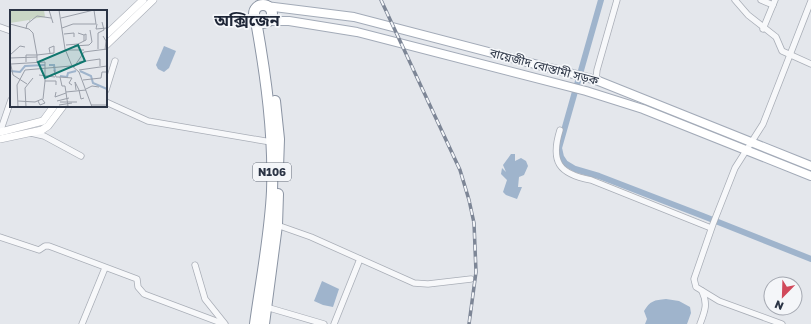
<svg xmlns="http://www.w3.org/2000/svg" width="811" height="324" viewBox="0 0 811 324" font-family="'Golos Text','Noto Sans Bengali',sans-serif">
<rect width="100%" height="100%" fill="#e4e7ec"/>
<g fill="#9fb4cc">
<path d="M164 46 176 51 169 68 164 72 158 69 156 65Z"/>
<path d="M511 154H515V161L521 158 526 161 528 166 524 175 519 177 518 187H522L517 199 506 195 503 192 507 180 501 174 502 168 506 172 503 165Z"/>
<path d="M322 281 339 289 333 307 323 305 314 301Z"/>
<path d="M666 299 679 301 690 307 691 313 687 324H645L647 319 644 311C650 301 654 300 666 299Z"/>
</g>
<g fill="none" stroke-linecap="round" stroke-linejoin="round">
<path stroke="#9fb4cc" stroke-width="6" d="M601 0 559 148 561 157 565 163 575 169 599 176 703 216 811 259"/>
<defs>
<g id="street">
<path d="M735 0 748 15 776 37 782 51 811 64"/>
<path d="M761 0 773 5"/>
<path d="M0 27 11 31"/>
<path d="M763 29 775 0"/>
<path d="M596 80 597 70 617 0"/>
<path d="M106 90 115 61"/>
<path d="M106 102 148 121 271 142"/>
<path d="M560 130C550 162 559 174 591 180L711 228"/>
<path d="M0 132 11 100"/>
<path d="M31 133 44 136 81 156"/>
<path d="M277 225 311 237 414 283 428 284 471 279"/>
<path d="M0 237 39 250 45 246H49L137 279 138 287 144 294 224 324"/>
<path d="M195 265 205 299 225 324"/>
<path d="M266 307 324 324"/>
<path d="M82 324 105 268"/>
<path d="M334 324 360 259"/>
<path d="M700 324C705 311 708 304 702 291"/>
<path d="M782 324 719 301 696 287 694 279 713 224 735 168 763 124 811 1"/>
</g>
<g id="secondary">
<path d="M106 35 143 0"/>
<path d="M106 45 153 0"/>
<path d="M0 132 43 121 54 106"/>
<path d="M0 139 42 130 48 126 63 106"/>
</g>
<g id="primary">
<path d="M266 6 354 17 596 80 811 166"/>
<path d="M269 21H289L357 32 586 91 643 109 811 176"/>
</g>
<g id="highway">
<circle cx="263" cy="14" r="9"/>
<path d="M275 101 279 139 278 168"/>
<path d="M255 324C261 280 270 235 272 191 274 134 266 77 256 21"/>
<path d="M264 324 277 225 278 194"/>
</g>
</defs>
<use href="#street" stroke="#a9aeb7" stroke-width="7"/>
<use href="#secondary" stroke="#a9aeb7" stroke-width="8"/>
<use href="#primary" stroke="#a3abb8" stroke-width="10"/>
<use href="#highway" stroke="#8b94a3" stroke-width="12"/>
<use href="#street" stroke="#f7f8fa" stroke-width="5.5"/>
<use href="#secondary" stroke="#fff" stroke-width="7"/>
<use href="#primary" stroke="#fff" stroke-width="8"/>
<use href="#highway" stroke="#fff" stroke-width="10"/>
<defs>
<path id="rail" d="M381 0 460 170 469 200 474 223 476 272 469 324"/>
</defs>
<use href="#rail" stroke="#7d8696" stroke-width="3.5"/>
<use href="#rail" stroke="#f4f6f9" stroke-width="2" stroke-dasharray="6" stroke-linecap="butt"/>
</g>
<g text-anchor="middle" stroke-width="3.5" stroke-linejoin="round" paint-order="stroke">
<rect fill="#f4f6f9" stroke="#676e7b" stroke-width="1" x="253" y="163" width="38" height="18" rx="3"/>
<g font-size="11" font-weight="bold" fill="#2b3445">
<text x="272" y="176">N106</text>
</g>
<g font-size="12" fill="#2b3445" stroke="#f4f6f9">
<text transform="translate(544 67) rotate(15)" y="4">বায়েজীদ বোস্তামী সড়ক</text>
</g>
<g font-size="16" font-weight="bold" fill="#1d2536" stroke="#f4f6f9">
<text x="247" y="26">অক্সিজেন</text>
</g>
</g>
<g transform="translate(10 10)">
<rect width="97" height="97" fill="#e4e7ec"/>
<path d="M0 0H34L35 7 21 9 19 12V10L0 13Z" fill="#c9d6c5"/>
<path fill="none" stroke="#9fb4cc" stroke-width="2" d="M39 55H44L45 62M0 61 10 62 15 56 35 55M70 61 81 66 83 73 97 79M50 66 57 67 58 63 66 61"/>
<path fill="none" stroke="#9a9fa9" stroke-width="1" d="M39 0 43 13M49 0 55 39 62 56M51 8 84 0M0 14 19 19 23 23 27 45H16V52M87 14 86 19 97 18M52 18 63 14H86L84 0M16 19 17 14 27 6 41 8M68 23 74 25V31M54 24 64 23V27M93 26 96 31 95 40M56 35 68 34 76 30V24L74 25M64 36 79 35 82 32 80 20M88 39V23L94 20 92 12M57 40H74M0 45 10 36 15 37M0 48 27 47M0 51 3 65 17 74M27 52V45L44 43V36L39 38 40 43M69 52 90 49V56M1 54 35 52V71M62 56 69 62 82 97M64 57 74 42 97 39M44 60 46 67H50L52 76H55L58 96 52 97M69 60 97 56M29 65 45 67M50 67 62 68 59 73 62 75M73 70 91 68 92 62H97M76 79 82 76 89 77M66 80 65 72 69 80M69 80 71 89 74 88M46 82 45 87 56 83M56 82 76 80M33 89 35 71H46V75M8 91 25 92 32 89 35 93 30 95 28 91M47 91 59 88M50 92H67M49 95 62 93M81 95H97M8 97 7 75 15 60 61 56M16 97 15 78 23 68"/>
<path fill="#0f766e" fill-opacity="0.15" stroke="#0f766e" stroke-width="2" d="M68 35 75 51 35 68 28 52Z"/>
<rect width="97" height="97" fill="none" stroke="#2b3445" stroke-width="2"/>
</g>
<g transform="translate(783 296) rotate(203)"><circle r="19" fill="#f4f6f9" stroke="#a4a8b1"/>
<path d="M0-3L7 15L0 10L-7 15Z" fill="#d1495b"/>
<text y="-6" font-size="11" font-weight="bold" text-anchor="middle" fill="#2b3445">N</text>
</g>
</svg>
